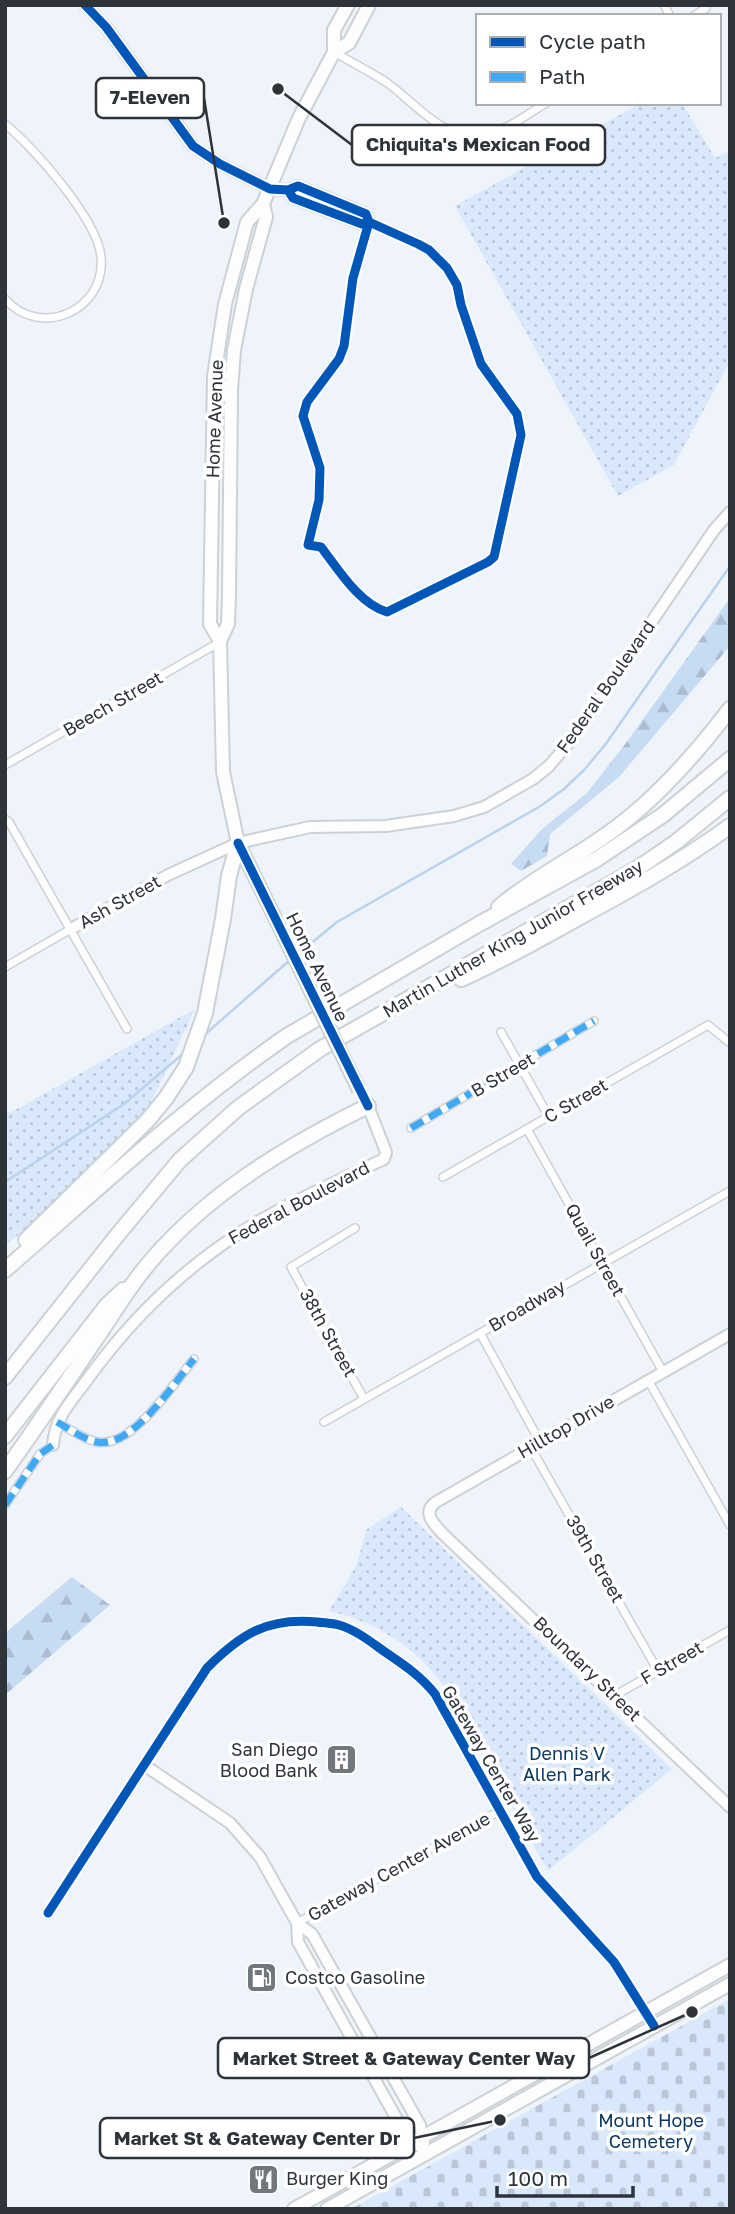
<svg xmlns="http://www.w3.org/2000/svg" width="735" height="2214" viewBox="0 0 735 2214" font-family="'Golos Text',sans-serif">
<defs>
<pattern id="grass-dots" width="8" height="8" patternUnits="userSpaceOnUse" patternTransform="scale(1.75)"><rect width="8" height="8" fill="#d9e8fb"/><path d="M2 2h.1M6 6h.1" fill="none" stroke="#bbc7d8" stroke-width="1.8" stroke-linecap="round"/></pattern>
<pattern id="forest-firs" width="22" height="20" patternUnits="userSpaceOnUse" patternTransform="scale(1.75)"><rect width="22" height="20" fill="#c7dbf2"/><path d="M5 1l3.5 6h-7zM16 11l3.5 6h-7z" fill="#abbcd0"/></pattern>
<pattern id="cemetery-stones" width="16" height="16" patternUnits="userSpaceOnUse" patternTransform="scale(1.75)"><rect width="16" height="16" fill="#d9e8fb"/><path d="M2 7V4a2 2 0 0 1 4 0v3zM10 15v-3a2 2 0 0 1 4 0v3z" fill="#bbc7d8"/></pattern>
</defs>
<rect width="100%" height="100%" fill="#eff4fa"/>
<g fill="url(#grass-dots)">
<path d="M641 103H682L715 158 730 151V361L674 465 618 496 455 206Z"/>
<path d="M195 1009 149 1107 33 1222 5 1246V1110L10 1113Z"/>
<path d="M401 1507 672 1769 548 1871 442 1684C417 1648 373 1620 329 1611L356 1566 367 1529Z"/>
</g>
<g fill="url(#forest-firs)">
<path d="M730 598V646L619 777 550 834 547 856 521 871 511 864 542 829 587 793 626 743Z"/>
<path d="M72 1577 110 1605 5 1695V1633Z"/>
</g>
<path fill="url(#cemetery-stones)" d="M730 1999V2209H351Z"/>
<path fill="#d9e8fb" d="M547 1735 569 1746 547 1790 525 1780Z"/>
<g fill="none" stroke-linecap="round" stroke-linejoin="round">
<g stroke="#bad2ed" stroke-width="2.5">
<path d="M298 954 337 922 539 807 564 789 584 770 605 745 730 566"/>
<path d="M203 1036 290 960"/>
<path d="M5 1182 124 1104 185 1052"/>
</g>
<defs>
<g id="street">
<path d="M664 5 670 16"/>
<path d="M694 16 706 8"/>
<path d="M334 52C351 62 369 71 386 82 413 101 442 139 478 136 502 134 526 115 546 103"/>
<path d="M5 124C34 148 98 220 101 257 106 311 40 339 5 299"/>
<path d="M369 222 418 244 429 250 447 268 457 285 461 305 481 364 517 414 521 435 494 557 488 562 387 612C359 604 338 569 321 547L308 545 319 500 320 468 303 416 307 402 339 359 344 346 353 278Z"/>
<path d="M5 765 220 642"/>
<path d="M5 819 9 822 127 1029"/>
<path d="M5 967 71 929"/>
<path d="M501 1032 549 1117"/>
<path d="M411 1128 594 1021"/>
<path d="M527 1129 663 1372"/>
<path d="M443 1177 708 1025 730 1043"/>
<path d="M355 1228 291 1267 364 1399"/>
<path d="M480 1333 540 1442"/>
<path d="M648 1380 730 1525"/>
<path d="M57 1422C69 1429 83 1439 97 1442 132 1449 174 1383 194 1359"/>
<path d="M324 1422 730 1191"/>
<path d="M531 1448 658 1671"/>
<path d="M5 1505 40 1454 53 1445"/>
<path d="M614 1696 730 1630"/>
<path d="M48 1913 207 1668C241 1634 268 1617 317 1622 324 1623 332 1623 339 1625 356 1630 371 1642 385 1652 404 1665 421 1676 435 1694L537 1877 614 1962 654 2026"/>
<path d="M297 1923 501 1810"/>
</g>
<g id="secondary">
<path d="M85 5 106 27 193 146 220 164 270 189 288 190 298 186 366 214 369 222 362 224 293 198 288 190"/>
<path d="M71 929 168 875 238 843 310 827 386 826 454 816 484 807 533 779 549 766 572 739 714 530 730 512"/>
<path d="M730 1334 436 1502C422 1512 433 1523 442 1533L730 1807"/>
<path d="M53 1445C55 1417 71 1402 87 1380 133 1316 191 1261 259 1221 299 1198 342 1179 384 1159L386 1152 368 1106"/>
<path d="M144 1765 230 1823 260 1857 297 1923 298 1942 404 2132 427 2153"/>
<path d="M297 1923 312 1934 420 2125 424 2143"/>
</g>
<g id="primary">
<path d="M334 52V30L348 5"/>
<path d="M263 204 266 217 246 289 234 350 231 390 229 596 228 624 220 641 223 772 238 843 280 928"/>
<path d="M220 641 210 624 214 376 225 304 247 222 263 204 299 118 334 52 349 43 369 5"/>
<path d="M294 2209 730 1965"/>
<path d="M327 2209 730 1984"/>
</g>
<g id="highway">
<path d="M499 907C532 879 571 860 606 835 654 802 695 755 730 709"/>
<path d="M461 979C502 961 540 939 580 917 632 889 682 861 730 826"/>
<path d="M26 1240 147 1121 166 1098 186 1067 205 1013 223 919 229 876 238 843"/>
<path d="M5 1270C97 1190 187 1105 287 1036L479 924 597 859 663 815 730 759"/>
<path d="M5 1377 119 1233 180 1160 238 1108 320 1049 638 868 676 842 730 798"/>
<path d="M5 1436 107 1305 123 1290"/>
<path d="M5 1471C35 1429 64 1386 93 1343 109 1320 124 1295 141 1273 200 1198 284 1147 368 1106"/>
</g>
</defs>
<use href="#street" stroke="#ccd1d6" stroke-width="10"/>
<use href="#secondary" stroke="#ccd1d6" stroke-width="14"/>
<use href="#primary" stroke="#ccd1d6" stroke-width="16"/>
<use href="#highway" stroke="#ccd1d6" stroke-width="18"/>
<use href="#street" stroke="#fdfdfe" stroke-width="7"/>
<use href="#secondary" stroke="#fdfdfe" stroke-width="10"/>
<use href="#primary" stroke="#fdfdfe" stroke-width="12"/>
<use href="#highway" stroke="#fdfdfe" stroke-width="14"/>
<defs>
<path id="primary-bridge" d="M280 928 359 1090"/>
</defs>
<use href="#primary-bridge" stroke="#ccd1d6" stroke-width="16" stroke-linecap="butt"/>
<use href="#primary-bridge" stroke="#fdfdfe" stroke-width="12"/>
<g stroke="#3fa9f5" stroke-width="7" stroke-dasharray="14 7" stroke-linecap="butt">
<path d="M411 1128 594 1021"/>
<path d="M57 1422C69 1429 83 1439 97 1442 132 1449 174 1383 194 1359"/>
<path d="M5 1505 40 1454 53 1445"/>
</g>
<defs>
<g id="cycleway">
<path d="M85 5 106 27 193 146 220 164 270 189 288 190 298 186 366 214 369 222 353 278 344 346 339 359 307 402 303 416 320 468 319 500 308 545 321 547C338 569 359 604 387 612L488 562 494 557 521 435 517 414 481 364 461 305 457 285 447 268 429 250 418 244 369 222 362 224 293 198 288 190"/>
<path d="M238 843 368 1106"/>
<path d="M48 1913 207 1668C241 1634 268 1617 317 1622 324 1623 332 1623 339 1625 356 1630 371 1642 385 1652 404 1665 421 1676 435 1694L537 1877 614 1962 654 2026"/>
</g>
</defs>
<use href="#cycleway" stroke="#fff" stroke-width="13"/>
<use href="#cycleway" stroke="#0057b8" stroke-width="9"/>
</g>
<defs>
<symbol id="building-square" viewBox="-11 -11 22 22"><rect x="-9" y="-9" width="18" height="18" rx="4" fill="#72777d" stroke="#fff"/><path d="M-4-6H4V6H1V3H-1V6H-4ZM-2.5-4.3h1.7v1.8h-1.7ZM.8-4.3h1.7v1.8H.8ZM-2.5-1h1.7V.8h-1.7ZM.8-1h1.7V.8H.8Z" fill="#fff"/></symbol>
<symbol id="fuel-square" viewBox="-11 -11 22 22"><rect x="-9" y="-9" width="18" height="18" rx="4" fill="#72777d" stroke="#fff"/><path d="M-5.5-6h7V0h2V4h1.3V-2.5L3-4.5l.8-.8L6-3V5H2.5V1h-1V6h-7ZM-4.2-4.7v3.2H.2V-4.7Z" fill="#fff"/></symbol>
<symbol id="restaurant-square" viewBox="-11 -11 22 22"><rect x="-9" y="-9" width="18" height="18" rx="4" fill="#72777d" stroke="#fff"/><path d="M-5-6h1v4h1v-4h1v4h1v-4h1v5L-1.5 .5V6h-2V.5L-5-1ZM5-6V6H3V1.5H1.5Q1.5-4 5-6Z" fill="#fff"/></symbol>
</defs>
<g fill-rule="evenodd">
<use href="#building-square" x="324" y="1742" width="35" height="35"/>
<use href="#fuel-square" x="244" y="1960" width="35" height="35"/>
<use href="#restaurant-square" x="246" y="2162" width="35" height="35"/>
</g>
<g text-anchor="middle" stroke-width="7" stroke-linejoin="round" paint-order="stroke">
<g font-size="18" fill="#2e333a" stroke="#fff">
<text transform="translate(215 419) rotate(-88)" y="6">Home Avenue</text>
<text transform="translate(606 687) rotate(-55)" y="6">Federal Boulevard</text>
<text transform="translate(113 704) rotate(-30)" y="6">Beech Street</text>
<text transform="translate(120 902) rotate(-29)" y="6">Ash Street</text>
<text transform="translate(513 939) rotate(-30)" y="6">Martin Luther King Junior Freeway</text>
<text transform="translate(317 967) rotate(64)" y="6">Home Avenue</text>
<text transform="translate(503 1075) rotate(-30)" y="6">B Street</text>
<text transform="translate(576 1101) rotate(-30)" y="6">C Street</text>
<text transform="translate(299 1203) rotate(-28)" y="6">Federal Boulevard</text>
<text transform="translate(595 1250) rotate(61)" y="6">Quail Street</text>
<text transform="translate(527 1306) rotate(-30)" y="6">Broadway</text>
<text transform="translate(328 1333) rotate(61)" y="6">38th Street</text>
<text transform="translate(566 1427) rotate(-30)" y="6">Hilltop Drive</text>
<text transform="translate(595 1559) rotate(60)" y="6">39th Street</text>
<text transform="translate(672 1663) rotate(-30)" y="6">F Street</text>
<text transform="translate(587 1669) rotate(44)" y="6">Boundary Street</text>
<text transform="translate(491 1764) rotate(60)" y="6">Gateway Center Way</text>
<text transform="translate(399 1867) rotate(-29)" y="6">Gateway Center Avenue</text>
</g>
<g font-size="18" fill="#2e333a" stroke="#fff" text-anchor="start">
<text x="318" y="1756" text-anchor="end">San Diego<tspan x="318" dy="21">Blood Bank</tspan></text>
<text x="285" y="1984">Costco Gasoline</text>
<text x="286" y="2185">Burger King</text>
</g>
<g font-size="18" fill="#0a3764" stroke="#fff">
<text x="567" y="1760">Dennis V<tspan x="567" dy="21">Allen Park</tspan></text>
<text x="651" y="2127">Mount Hope<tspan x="651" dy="21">Cemetery</tspan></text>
</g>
</g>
<path fill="none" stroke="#2e333a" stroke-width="2.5" d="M224 223L204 98M278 89L352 145M692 2012L589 2058M500 2120L414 2138"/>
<g fill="#2e333a" stroke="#fff" stroke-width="2.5">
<circle cx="224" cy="223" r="7"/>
<circle cx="278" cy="89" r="7"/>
<circle cx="692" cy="2012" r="7"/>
<circle cx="500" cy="2120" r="7"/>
</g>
<g fill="#fff" stroke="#2e333a" stroke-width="2.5">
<rect x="96" y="78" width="108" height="40" rx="7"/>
<rect x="352" y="125" width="253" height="40" rx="7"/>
<rect x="218" y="2038" width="371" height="40" rx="7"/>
<rect x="100" y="2118" width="314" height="40" rx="7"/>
</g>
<g font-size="19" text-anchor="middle" font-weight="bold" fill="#2e333a">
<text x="150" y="104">7-Eleven</text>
<text x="478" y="151">Chiquita's Mexican Food</text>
<text x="404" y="2065">Market Street &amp; Gateway Center Way</text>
<text x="257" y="2145">Market St &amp; Gateway Center Dr</text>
</g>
<rect width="735" height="2214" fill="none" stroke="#2e333a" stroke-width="14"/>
<rect x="476" y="14" width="245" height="91" fill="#ffffff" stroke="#abadb0" stroke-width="2"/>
<rect x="490" y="37" width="35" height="10" fill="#0057b8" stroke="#abadb0" stroke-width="2"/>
<text x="539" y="49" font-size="21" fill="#2e333a">Cycle path</text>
<rect x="490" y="72" width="35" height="10" fill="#3fa9f5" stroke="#abadb0" stroke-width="2"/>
<text x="539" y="84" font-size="21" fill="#2e333a">Path</text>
<path d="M497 2186v10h136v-10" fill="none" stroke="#2e333a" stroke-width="3.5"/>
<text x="508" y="2186" font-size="21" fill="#2e333a" stroke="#ffffff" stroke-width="5" paint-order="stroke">100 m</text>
</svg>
